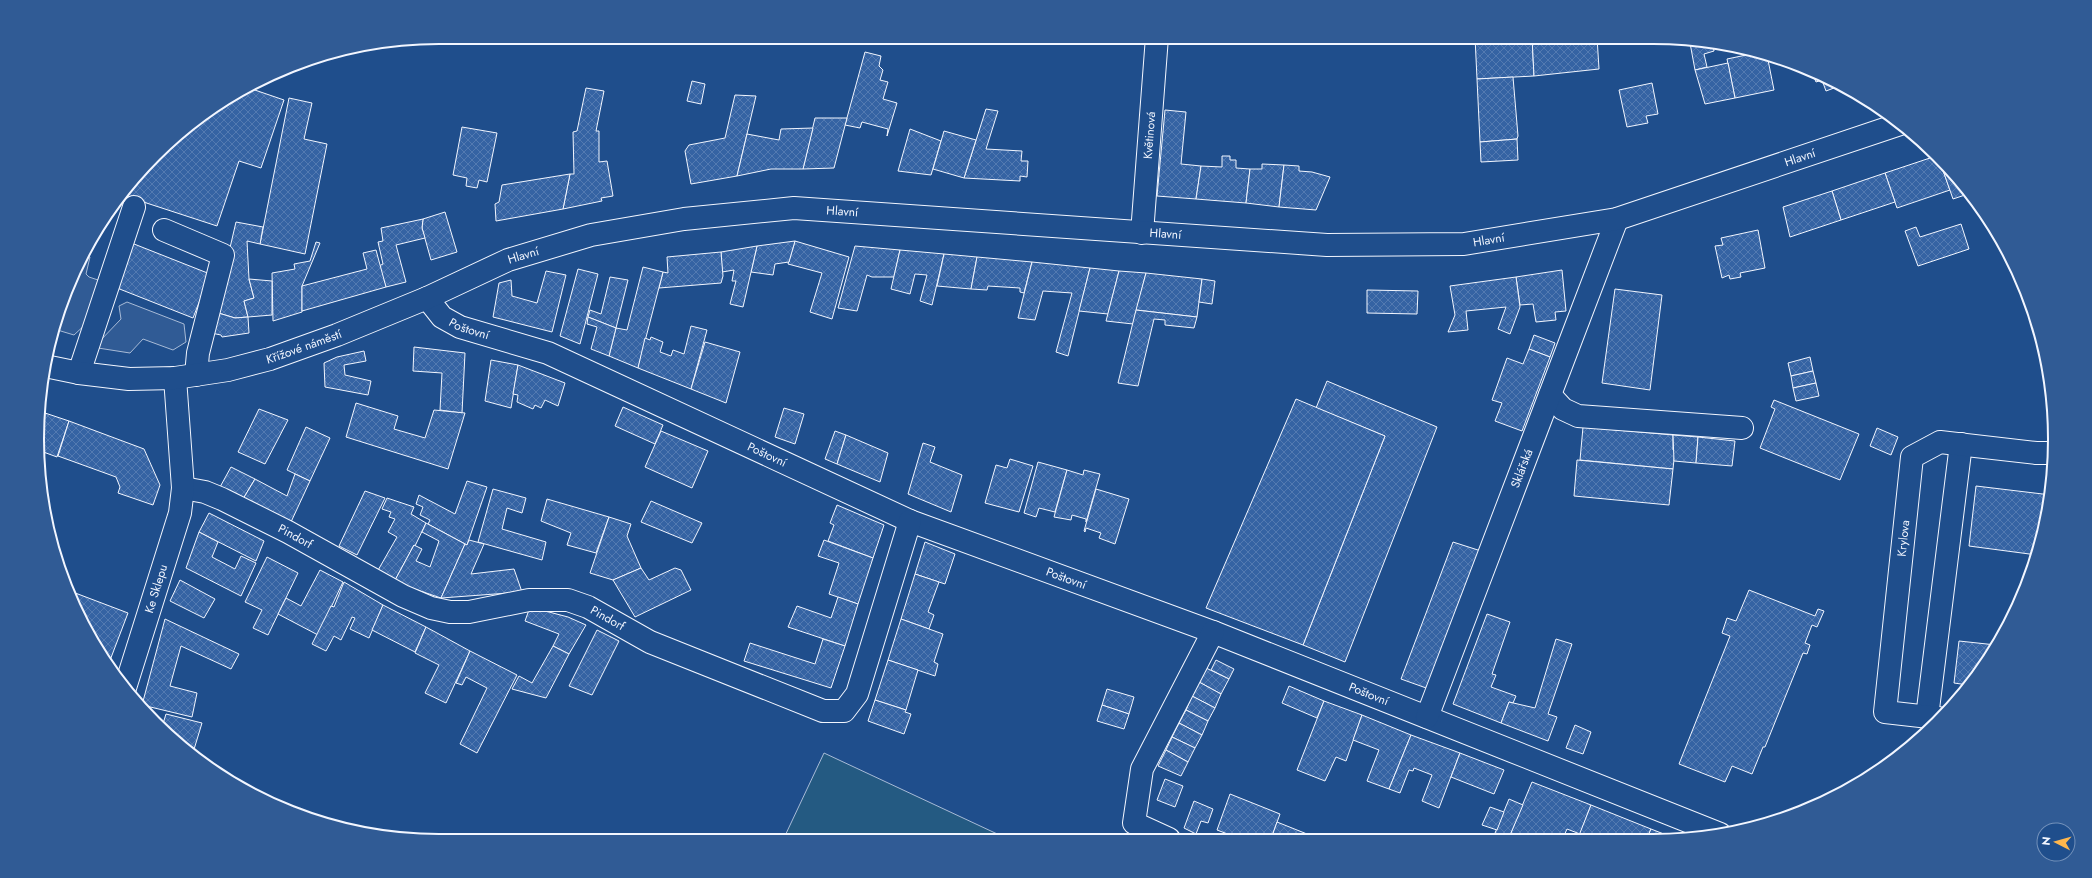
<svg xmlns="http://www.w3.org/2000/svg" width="2092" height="878" viewBox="0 0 2092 878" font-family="Jost,sans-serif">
<defs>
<pattern id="building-cross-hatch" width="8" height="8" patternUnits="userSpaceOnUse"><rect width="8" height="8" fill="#3563a3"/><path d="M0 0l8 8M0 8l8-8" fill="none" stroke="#537ab1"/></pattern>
</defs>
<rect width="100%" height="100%" fill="#1f4e8c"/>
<path fill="#245a82" stroke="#a8bbd7" d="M824 753 1008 839 783 840Z"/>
<g fill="#305b95" stroke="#a8bbd7">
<path d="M83 255 90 257 86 274 89 277 101 281 88 322 74 335 54 329 58 310Z"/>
<path d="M127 302 184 324 186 342 173 350 143 339 130 353 98 348 97 344 121 319 119 306Z"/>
</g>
<g fill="url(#building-cross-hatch)" stroke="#f2f6ff">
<path d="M1475 37H1532L1534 76 1477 79Z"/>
<path d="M1532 37H1597L1599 69 1534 76Z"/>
<rect x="1597" y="37" width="14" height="6"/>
<path d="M1702 40 1713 42 1714 51 1704 54 1707 67 1695 70 1690 43Z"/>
<path d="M1750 51 1767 55 1774 90 1735 98 1727 59 1751 54Z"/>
<path d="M865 52 881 56 879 66 883 70 880 80 888 82 883 99 897 103 887 136 888 129 862 122 860 128 845 125Z"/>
<path d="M1728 63 1735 98 1705 104 1695 70Z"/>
<path d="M1812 72 1842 85 1826 91 1822 80 1816 82Z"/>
<path d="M1513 77 1518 136 1517 139 1480 142 1477 79Z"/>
<path d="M692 81 705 84 701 104 687 101Z"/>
<path d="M1652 83 1658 114 1646 116 1648 123 1627 127 1619 90Z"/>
<path d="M246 87 284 100 261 168 239 161 217 226 122 195 137 174 174 137 238 91Z"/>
<path d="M586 88 604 91 596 131H599V162L607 161 613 196 601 198 602 201 563 209 570 174H574L573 132 577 131Z"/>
<path d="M735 95 756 96 737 176 691 184 685 151 689 145 725 138Z"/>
<path d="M289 98 312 103 304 139 327 144 305 254 260 244Z"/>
<path d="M986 109 998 111 986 149 1022 151 1021 161H1028L1027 177 1020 176V181L964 178Z"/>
<path d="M1165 110 1186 112 1181 164 1201 166 1196 199 1157 196Z"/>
<path d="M815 118H847L834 168 803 169Z"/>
<path d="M462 127 497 133 487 182 479 180 477 188 466 186 467 178 453 175Z"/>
<path d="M813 128 803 169H771L737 176 747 134 779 140 781 129Z"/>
<path d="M910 129 941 141 931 175 898 171Z"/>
<path d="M944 131 976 140 964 178 933 169Z"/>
<path d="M1517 139 1518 160 1481 162 1480 142Z"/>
<path d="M1222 156H1230V160H1236V168L1250 169 1246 203 1196 199 1201 166 1222 167Z"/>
<path d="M1936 156 1939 159 1950 190 1897 208 1885 173Z"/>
<path d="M1939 159 1971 193 1953 199Z"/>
<path d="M1262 164 1284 165 1279 207 1246 203 1250 169H1262Z"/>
<path d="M1284 165 1299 166V171L1312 172 1330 177 1316 210 1279 207Z"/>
<path d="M1885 173 1895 202 1841 220 1832 191Z"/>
<path d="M570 174 563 209 496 221 495 204 499 202 502 185Z"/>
<path d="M1832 191 1841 220 1790 237 1783 207Z"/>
<path d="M445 212 457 252 431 260 422 228 423 219Z"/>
<path d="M423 219 422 228 425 238 396 245 406 282 386 287 379 266 383 264 378 242 383 241 381 228Z"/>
<path d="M236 222 263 227 260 244 247 241 249 279 254 298 244 301 248 317 235 318 215 312Z"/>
<path d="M1961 224 1969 249 1918 266 1905 231 1916 227 1920 237Z"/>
<path d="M97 230 88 255 84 254 91 238Z"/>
<path d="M1758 230 1765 268 1740 273 1741 277 1730 279 1729 275 1722 278 1715 246 1723 245 1721 238Z"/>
<path d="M795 241 849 257 832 319 810 312 822 273 788 264Z"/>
<path d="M795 241 789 262 775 264 773 275 751 272 757 246Z"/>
<path d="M129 242 210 274 193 318 112 286Z"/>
<path d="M316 242 320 243 302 286V312L273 321 272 273 295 269 294 264 310 261Z"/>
<path d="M757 246 743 307 730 304 736 281H732L734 270 722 272 721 252Z"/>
<path d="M855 246 900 250 894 277H872L867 275 857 311 838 308Z"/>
<path d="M376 250 386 287 302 311V286L367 269 363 253Z"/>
<path d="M900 250 944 254 932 305 920 301 927 275 915 274 910 294 891 289Z"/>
<path d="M721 252 723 276 721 283 659 288 663 272 668 273 667 257Z"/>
<path d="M944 254 977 257 971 289 937 286Z"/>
<path d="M977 257 1032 262 1024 293 1020 292V288L988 286 987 290 971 289Z"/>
<path d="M1032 262 1090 268 1068 356 1056 352 1072 293 1043 291 1035 320 1018 318Z"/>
<path d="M643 267 663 272 638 368 609 356 616 328 627 330Z"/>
<path d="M1090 268 1119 271 1108 314 1079 311Z"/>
<path d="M578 269 598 274 580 344 560 336Z"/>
<path d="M1562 270 1566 311 1555 312 1556 320 1536 322 1533 304 1520 305 1516 277Z"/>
<path d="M546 271 566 275 552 332 493 317 499 283 511 280 512 296 537 303Z"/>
<path d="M1119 271 1146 273 1133 324 1106 321Z"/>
<path d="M1146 273 1202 279 1197 317 1136 310Z"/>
<path d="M610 277 628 280 616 328 588 317 590 310 601 314Z"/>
<path d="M1516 277 1520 307 1510 334 1498 329 1506 307 1466 311 1468 330 1448 332 1455 315 1450 286Z"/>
<path d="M249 279 272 281V315L248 317 244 301 254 298Z"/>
<path d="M1202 279 1215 281 1212 304 1199 302Z"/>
<path d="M1615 289 1662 295 1650 390 1602 383Z"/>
<path d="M1367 290 1418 291 1417 314 1367 313Z"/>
<path d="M1136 310 1197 317 1194 328 1165 325V320L1154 319 1138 386 1118 383Z"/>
<path d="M215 312 235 318 248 317 249 333 222 337 221 335 211 333Z"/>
<path d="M588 317 616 328 609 356 591 349 597 327 587 324Z"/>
<path d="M691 326 707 330 691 389 638 368 645 338 650 340 651 337 663 342 660 352 671 356 673 350 684 354Z"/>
<path d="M1534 335 1555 343 1550 357 1529 349Z"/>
<path d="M705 342 740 352 726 403 691 389Z"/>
<path d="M414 347 465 353 462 413 440 410 442 373 413 371Z"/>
<path d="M1529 349 1550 357 1522 431 1495 421 1502 403 1492 400 1507 358 1523 364Z"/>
<path d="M364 351 366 361 344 365 345 375 371 381 368 395 325 387 324 363 337 357Z"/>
<path d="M1810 357 1813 371 1791 376 1788 363Z"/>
<path d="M491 360 518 365 511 408 485 401Z"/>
<path d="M518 365 565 383 558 406 545 400 541 408 535 405 533 409 517 402 518 395 513 394Z"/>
<path d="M1813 371 1816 383 1793 388 1791 376Z"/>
<path d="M1327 381 1437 427 1345 662 1303 645 1385 436 1316 408Z"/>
<path d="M1816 383 1819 396 1796 401 1793 388Z"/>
<path d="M1296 399 1385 436 1303 645 1206 608Z"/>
<path d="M1774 400 1859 434 1840 480 1760 448 1775 409 1771 407Z"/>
<path d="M356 403 398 416 394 429 425 438 434 410 465 413 448 469 346 437Z"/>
<path d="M623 407 663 425 655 444 615 426Z"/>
<path d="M784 408 804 414 795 444 775 437Z"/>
<path d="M259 409 288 420 265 464 238 452Z"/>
<path d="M39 411 69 421 57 457 38 450Z"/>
<path d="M69 421 144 449 160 485 153 505 118 493 120 487 116 477 58 456Z"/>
<path d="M306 427 330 438 310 481 287 470Z"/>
<path d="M1583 427 1673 435V450H1675L1673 469 1580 460Z"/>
<path d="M1877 428 1898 437 1891 455 1870 446Z"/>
<path d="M661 431 708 451 692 488 645 467Z"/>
<path d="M835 431 846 435 837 464 825 459Z"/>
<path d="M846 435 888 453 880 482 837 464Z"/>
<path d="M1673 435 1698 437 1696 463 1674 461Z"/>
<path d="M1698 437 1735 441 1732 466 1696 463Z"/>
<path d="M923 443 935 447 930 462 962 475 951 512 908 494Z"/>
<path d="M1010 459 1033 466 1019 512 985 503 996 465 1007 468Z"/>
<path d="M1577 460 1673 469 1669 505 1574 496Z"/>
<path d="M1038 462 1067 470 1055 512 1039 508 1036 517 1024 513Z"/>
<path d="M231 467 255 479 243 499 220 487Z"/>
<path d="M1067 470 1083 475 1084 470 1100 474 1086 522V519L1072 515 1071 520 1054 517Z"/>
<path d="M295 474 310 481 291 522 243 499 255 479 287 496Z"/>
<path d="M467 481 487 487 467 545 428 524 430 520 420 515 423 507 416 504 419 495 455 514Z"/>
<path d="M1976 486 2051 495 2037 555 1969 546Z"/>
<path d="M493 489 526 498 522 513 507 508 502 529 546 542 542 560 478 542Z"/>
<path d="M1096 489 1129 499 1115 544 1099 538 1101 533 1086 528 1085 532 1084 531Z"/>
<path d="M365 491 385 498 357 555 339 546Z"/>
<path d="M387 498 414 507 411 514 426 523 415 546 414 545 394 582 377 572 397 537 388 532 395 519 389 517 391 512 382 509Z"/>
<path d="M547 499 609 517 596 553 567 545 571 533 541 521Z"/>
<path d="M651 501 702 523 692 543 641 522Z"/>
<path d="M837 505 884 525 873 558 828 541 834 525 830 523Z"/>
<path d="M209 513 264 541 256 561 199 532Z"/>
<path d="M609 517 631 524 627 536 641 568 613 580 590 573Z"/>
<path d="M426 523 465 544 441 598 394 582 414 545 422 549 416 561 430 567 439 541 422 532Z"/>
<path d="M199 532 218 542 212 557 235 569 241 556 256 563 241 596 186 568Z"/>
<path d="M469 540 484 544 471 574 514 569 522 592 441 598 465 544 467 545Z"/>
<path d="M824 540 873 558 858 604 829 594 839 563 818 556Z"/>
<path d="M925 542 955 554 945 584 915 574Z"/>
<path d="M1453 542 1481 551 1429 689 1401 679Z"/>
<path d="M267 557 298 573 268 635 253 628 262 610 245 602Z"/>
<path d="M641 568 649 580 675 568 681 570 691 590 635 617 613 580Z"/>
<path d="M320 570 343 582 318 635 278 614 286 598 301 606Z"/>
<path d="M915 574 939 582 928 612 934 615 929 629 901 619Z"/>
<path d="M180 580 215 599 204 618 170 601Z"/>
<path d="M344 582 383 605 369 638 350 629 355 618 352 617 341 640 334 636 326 651 312 644 331 606 334 607Z"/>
<path d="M1749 590 1815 616 1818 609 1824 611 1817 627 1812 625 1805 643 1810 645 1807 654 1803 653 1765 747H1763L1752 774 1732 766 1725 782 1679 764 1730 636 1722 633 1727 618 1736 621Z"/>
<path d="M70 591 128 613 109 663 91 640Z"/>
<path d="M838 597 858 604 845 646 788 627 797 606 831 618Z"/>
<path d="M383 605 426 627 415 652 372 630Z"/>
<path d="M530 607 568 617 586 625 569 654 553 646 559 634 525 621Z"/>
<path d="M1487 614 1510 622 1492 674 1496 675 1491 687 1516 696 1513 703 1509 702 1501 723 1453 704Z"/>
<path d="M165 619 239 654 231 669 181 646 170 686 197 693 192 717 142 705Z"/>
<path d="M901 619 943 634 934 662 938 664 935 676 888 660Z"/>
<path d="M426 627 470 651 446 703 425 693 439 665 415 653Z"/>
<path d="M597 630 619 641 592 695 569 686Z"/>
<path d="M823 639 845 646 831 688 744 661 750 643 815 664Z"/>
<path d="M1556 639 1572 644 1548 714 1557 717 1548 741 1501 723 1509 702 1535 708Z"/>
<path d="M1959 641 1996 645 1987 663 1968 685 1954 683Z"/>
<path d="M553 646 569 654 546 698 512 689 519 676 532 683Z"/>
<path d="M470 651 517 675 477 753 460 744 487 688 466 677 462 685 456 683Z"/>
<path d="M888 660 918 670 906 710 875 700Z"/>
<path d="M1216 660 1234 669 1229 679 1211 670Z"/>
<path d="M1206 668 1229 679 1221 694 1199 682Z"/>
<path d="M1199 682 1221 694 1215 708 1192 696Z"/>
<path d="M1289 686 1324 701 1317 718 1282 703Z"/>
<path d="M1107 689 1134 697 1129 714 1102 705Z"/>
<path d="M1192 696 1215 708 1208 721 1186 710Z"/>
<path d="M875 700 906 710 905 712 911 714 904 734 868 721Z"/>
<path d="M1324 701 1362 715 1346 761 1336 757 1325 781 1297 770Z"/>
<path d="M1102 705 1129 714 1124 729 1097 721Z"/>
<path d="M1186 710 1208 721 1202 735 1179 723Z"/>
<path d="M166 714 202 723 192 756 162 727Z"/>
<path d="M1362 715 1411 735 1389 789 1367 781 1379 750 1353 740Z"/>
<path d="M1179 723 1202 735 1195 748 1172 737Z"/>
<path d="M1575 725 1591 732 1583 754 1566 748Z"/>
<path d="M1411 735 1460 753 1439 808 1422 801 1432 775 1414 768 1413 771 1409 770 1400 793 1389 789Z"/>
<path d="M1172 737 1195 748 1188 762 1166 750Z"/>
<path d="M1166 750 1188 762 1181 776 1158 766Z"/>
<path d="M1460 753 1504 770 1494 794 1451 777Z"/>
<path d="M1165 779 1183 786 1175 807 1157 800Z"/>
<path d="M1532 782 1591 805 1580 834 1567 829 1563 838H1517L1510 835Z"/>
<path d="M1230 794 1280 814 1271 839H1241L1217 830Z"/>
<path d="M1509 799 1523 805 1510 835 1512 836V838H1493Z"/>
<path d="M1194 801 1213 809 1208 823 1201 821 1196 834 1184 828Z"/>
<path d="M1591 805 1651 829 1647 838H1578Z"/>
<path d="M1490 807 1504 812 1497 830 1482 825Z"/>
<path d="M1277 822 1317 838V839H1271Z"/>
<path d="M1651 829 1674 838H1647Z"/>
</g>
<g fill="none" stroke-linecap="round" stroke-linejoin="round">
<defs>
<g id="minor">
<path d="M164 230 223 255 198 353 196 375"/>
<path id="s1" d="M1142 233 1157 37"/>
<path id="s2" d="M427 298 442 317 460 327 548 353 910 521 1213 632 1720 834"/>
<path d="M79 373 134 207"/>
<path d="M1550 395 1563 409 1578 416 1742 428"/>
<path id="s3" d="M183 488 205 492 222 499 288 532 403 596 431 608 450 612H469L529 600H568L588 607 650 642 823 711H844L857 694 910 521"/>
<path id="s4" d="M125 688 180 513 183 488 175 378"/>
<path id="s5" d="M1427 717 1617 219"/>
<path d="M1927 717 1961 444"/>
<path id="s6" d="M1938 718 1885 712 1912 457 1940 442 2036 453H2053"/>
<path d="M1169 839 1134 823 1142 769 1213 632"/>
</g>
<g id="major">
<path id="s7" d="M45 366 79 373 129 379 175 378 228 370 270 359 337 335 427 298 508 260 591 235 684 219 794 208 1327 245 1464 244 1617 219 1900 124"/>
</g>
</defs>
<use href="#minor" stroke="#f2f6ff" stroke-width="24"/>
<use href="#major" stroke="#f2f6ff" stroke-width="24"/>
<use href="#minor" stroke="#1f4e8c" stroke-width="22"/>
<use href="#major" stroke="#1f4e8c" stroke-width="22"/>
</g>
<g text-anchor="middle" stroke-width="3" stroke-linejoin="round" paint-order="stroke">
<g font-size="12" fill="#f2f6ff" stroke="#1f4e8c">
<text dy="4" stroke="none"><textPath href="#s1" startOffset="98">Květinová</textPath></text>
<text dy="4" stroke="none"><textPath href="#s7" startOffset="1797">Hlavní</textPath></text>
<text dy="4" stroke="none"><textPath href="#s7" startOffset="826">Hlavní</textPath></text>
<text dy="4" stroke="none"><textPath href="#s7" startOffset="1150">Hlavní</textPath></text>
<text dy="4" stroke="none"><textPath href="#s7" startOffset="1474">Hlavní</textPath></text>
<text dy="4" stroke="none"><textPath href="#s7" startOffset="502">Hlavní</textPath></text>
<text dy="4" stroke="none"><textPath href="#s2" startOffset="54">Poštovní</textPath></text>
<text dy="4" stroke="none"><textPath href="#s7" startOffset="264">Křížové náměstí</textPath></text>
<text dy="4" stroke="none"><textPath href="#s2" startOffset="378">Poštovní</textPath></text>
<text dy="4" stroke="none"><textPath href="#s5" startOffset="266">Sklářská</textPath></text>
<text dy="4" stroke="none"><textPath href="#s3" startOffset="123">Pindorf</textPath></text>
<text dy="4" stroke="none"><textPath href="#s6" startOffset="228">Krylova</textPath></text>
<text dy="4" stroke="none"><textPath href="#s2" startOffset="702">Poštovní</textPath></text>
<text dy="4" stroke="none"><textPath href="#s4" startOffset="104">Ke Sklepu</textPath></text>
<text dy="4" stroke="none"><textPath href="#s3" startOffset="459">Pindorf</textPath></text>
<text dy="4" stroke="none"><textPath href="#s2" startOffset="1026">Poštovní</textPath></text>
</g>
</g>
<path d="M0 0H2092V878H0ZM439 44H1653A395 395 0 0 1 2048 439V439A395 395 0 0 1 1653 834H439A395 395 0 0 1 44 439V439A395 395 0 0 1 439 44Z" fill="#305b95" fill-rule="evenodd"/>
<path fill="none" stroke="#f2f6ff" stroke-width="2" d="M439 44H1653A395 395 0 0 1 2048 439V439A395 395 0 0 1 1653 834H439A395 395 0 0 1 44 439V439A395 395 0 0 1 439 44Z"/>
<g transform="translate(2056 842) rotate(276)"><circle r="19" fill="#1f4e8c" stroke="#7391ba"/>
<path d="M0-3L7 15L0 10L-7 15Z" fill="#ffb74d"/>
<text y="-6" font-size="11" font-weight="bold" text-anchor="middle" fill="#f2f6ff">N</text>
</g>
</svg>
